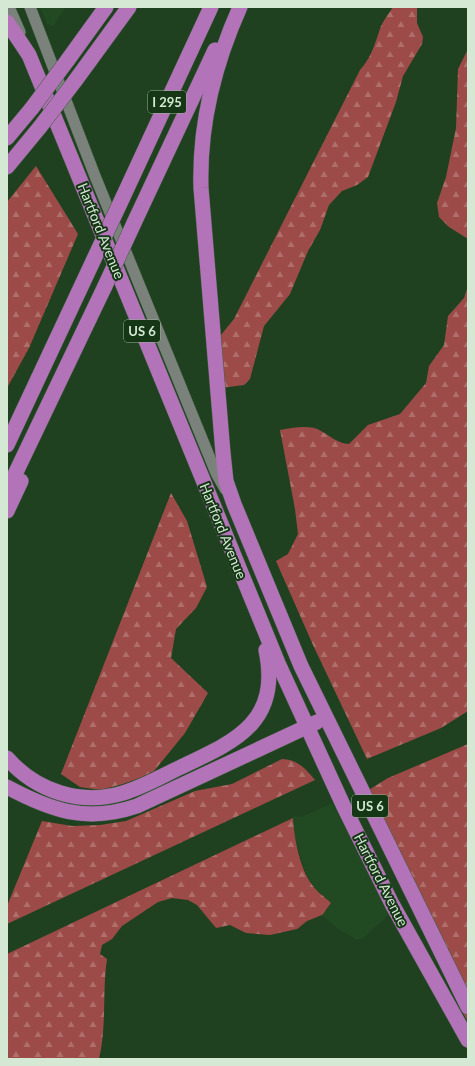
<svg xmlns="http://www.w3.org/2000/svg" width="475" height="1066" viewBox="0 0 475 1066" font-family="Lato,sans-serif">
<defs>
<pattern id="forest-firs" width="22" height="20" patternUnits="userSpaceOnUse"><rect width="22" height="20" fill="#9d4b48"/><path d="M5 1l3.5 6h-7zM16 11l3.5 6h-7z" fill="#ae6e6a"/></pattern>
</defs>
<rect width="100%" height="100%" fill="#204120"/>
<g fill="#214922">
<path d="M40 7H66L53 26 47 24Z"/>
<path d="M332 803 390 914 363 938 357 940 337 928 322 915 331 903 312 886 305 871 294 836 293 816 302 817Z"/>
</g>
<g fill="url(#forest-firs)">
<path d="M393 7H417V23L423 37 422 44 403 76 396 102 368 177 357 185 342 191 329 205 320 230 308 251 290 294 264 326 250 379 244 385 221 388 216 341 234 319 360 70C372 57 375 43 381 26 384 20 389 13 393 7Z"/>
<path d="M468 49V239L449 227 439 217 437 203 446 177 456 128 458 69Z"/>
<path d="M36 166 78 234 29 348 7 388V202Z"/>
<path d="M468 286V711L441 728 367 759 313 645 276 561 288 554 298 534 295 509 280 430C292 428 310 424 321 431 332 437 337 443 349 444L368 425 400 414 426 383 429 366 444 345 448 316 464 298Z"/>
<path d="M171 493 187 521 207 587 196 608 176 629 171 658 208 693 185 733 154 771 142 777 123 784 100 790 80 787 61 774Z"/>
<path d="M468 744V1020H467L460 1008 367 791 388 778Z"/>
<path d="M282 759C298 760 305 768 315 780L7 924V906L42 821 72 826 100 825 126 821 195 791 232 784Z"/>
<path d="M293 818C294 838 300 870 313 886 317 892 325 897 331 903L322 915 307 921 297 929 270 935 246 933 230 925 216 928 197 905 188 900 172 898 158 902 122 926 112 939 102 945 100 954 107 959C102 992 107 1026 99 1059H7V954Z"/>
</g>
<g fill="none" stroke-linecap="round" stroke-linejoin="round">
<defs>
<g id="secondary">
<path d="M9 7 20 32"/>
<path d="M30 7 95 176 216 473 225 489"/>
</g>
<g id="highway">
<path d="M240 7C214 65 199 124 201 188L223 453 226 481 234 504 301 666 468 1007"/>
<path d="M7 22 29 55 278 663 344 807 392 904 468 1040"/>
<path d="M67 61 106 7"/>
<path d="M75 81 129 7"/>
<path d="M7 138 32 108"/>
<path d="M7 167 40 127"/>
<path d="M123 197 211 7"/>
<path d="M134 223 215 50"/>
<path d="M7 445 94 259"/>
<path d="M7 491 105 286"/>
<path d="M7 511 21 481"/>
<path d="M7 758C36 791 80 806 123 793 143 787 162 776 181 767 236 741 281 722 266 650"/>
<path d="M7 787C52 811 87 823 137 806L317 722"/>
</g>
</defs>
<use href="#secondary" stroke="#3f5d40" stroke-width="12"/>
<use href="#highway" stroke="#3f5d40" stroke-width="16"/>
<use href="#secondary" stroke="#7b827c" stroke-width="11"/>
<use href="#highway" stroke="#b273b8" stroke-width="15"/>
<defs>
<g id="highway-bridge">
<path d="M32 108 67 61"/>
<path d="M40 127 75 81"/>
<path d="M94 259 123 197"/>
<path d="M105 286 134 223"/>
</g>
</defs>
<use href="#highway-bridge" stroke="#3f5d40" stroke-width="16" stroke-linecap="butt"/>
<use href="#highway-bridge" stroke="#b273b8" stroke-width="15"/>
</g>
<g text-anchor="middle" stroke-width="4" stroke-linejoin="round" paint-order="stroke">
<g fill="#153716" stroke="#9bb39a" stroke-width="1">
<rect x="148" y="91" width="38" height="22" rx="3"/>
<rect x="124" y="320" width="36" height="22" rx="3"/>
<rect x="352" y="795" width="36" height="22" rx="3"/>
</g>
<g font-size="13" font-weight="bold" fill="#d4e8d3">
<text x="167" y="107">I 295</text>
<text x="142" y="336">US 6</text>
<text x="370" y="811">US 6</text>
</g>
<g font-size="14" fill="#d4e8d3" stroke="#153716">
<text transform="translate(101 231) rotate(68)" y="5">Hartford Avenue</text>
<text transform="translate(223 531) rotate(68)" y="5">Hartford Avenue</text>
<text transform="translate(381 880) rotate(63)" y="5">Hartford Avenue</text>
</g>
</g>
<rect width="475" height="1066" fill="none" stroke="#d4e8d3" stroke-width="16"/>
</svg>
